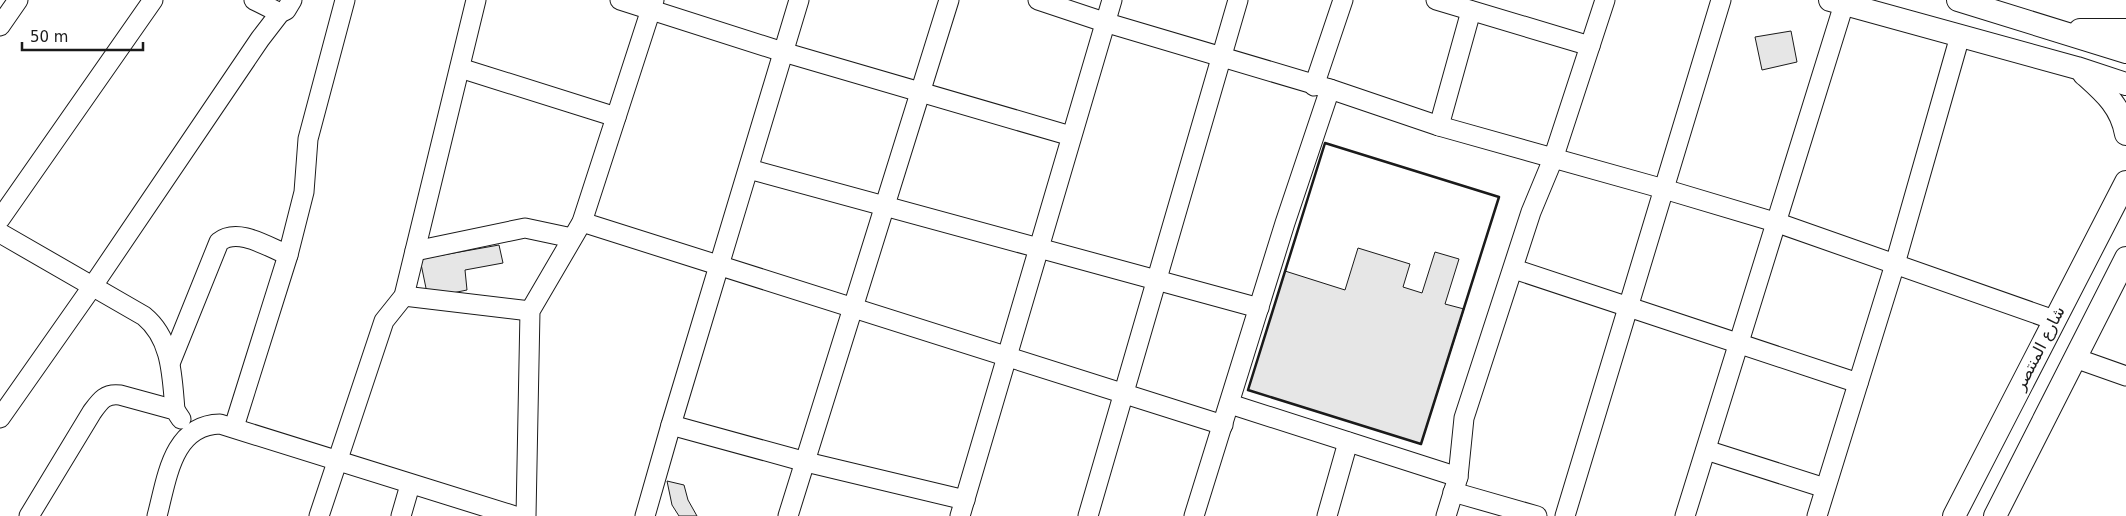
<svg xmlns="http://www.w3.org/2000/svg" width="2126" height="516" viewBox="0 0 2126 516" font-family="'DejaVu Sans',Vazirmatn,sans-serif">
<rect width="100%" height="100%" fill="#fff"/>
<g fill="#e6e6e6" stroke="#1a1a1a">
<path d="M1791 31 1797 62 1762 70 1755 37Z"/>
<path d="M499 245 503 263 465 270 467 290 428 298 420 259Z"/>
<path d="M1358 248 1410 264 1403 287 1422 293 1435 252 1459 259 1445 304 1464 309 1421 444 1248 390 1285 271 1345 290Z"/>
<path d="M667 481 684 485 688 500 697 516H679L672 505Z"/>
</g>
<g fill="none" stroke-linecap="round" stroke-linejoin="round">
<defs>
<g id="minor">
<path d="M254 0 280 13"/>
<path d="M620 0 783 52 1071 136"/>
<path d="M1038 0 1104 22 1330 89 1439 126 1664 189 1778 223 2054 320"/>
<path d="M1436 0 1590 46"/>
<path d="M0 26 18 0"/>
<path d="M460 68 616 117"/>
<path d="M1314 86 1343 0"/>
<path d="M1439 126 1471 11"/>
<path d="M749 169 1259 308"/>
<path d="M0 219 153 0"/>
<path d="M582 222 1223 425"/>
<path d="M0 233 144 316C172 339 172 376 175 410"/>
<path d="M415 251 525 228 572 238"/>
<path d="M1514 269 1858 383"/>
<path d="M404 296 530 311"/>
<path d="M2075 358 2126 376"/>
<path d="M171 361 219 242C238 227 268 247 288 255"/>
<path d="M1230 404 1458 477"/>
<path d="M0 418 92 287 260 39 280 13 286 10 292 0"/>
<path d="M671 425 806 462 965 500"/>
<path d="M234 427 288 255 304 192 308 139 345 0"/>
<path d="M1706 450 1825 488"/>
<path d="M1453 492 1537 516"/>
<path d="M29 516 92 412C100 401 105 393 120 395L175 410 181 419"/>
<path d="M157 516C167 479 172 425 220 424L515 516"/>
<path d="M319 516 384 321 404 296 476 0"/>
<path d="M401 516 410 485"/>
<path d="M526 516 530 311 582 222 654 0"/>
<path d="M645 516 671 425 799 0"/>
<path d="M788 516 949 0"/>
<path d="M960 516 1112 0"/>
<path d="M1088 516 1238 0"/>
<path d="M1194 516 1285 223 1330 89"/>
<path d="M1327 516 1348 442"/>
<path d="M1446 516 1458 477 1464 418 1531 212 1553 159 1605 0"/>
<path d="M1565 516 1721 0"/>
<path d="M1685 516 1844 4"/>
<path d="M1817 516 1895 264 1960 36"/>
</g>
<g id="major">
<path d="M1830 0 2077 68 2126 84"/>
<path d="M1958 0 2126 52"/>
<path d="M2080 30H2126"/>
<path d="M2084 74C2104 92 2121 106 2126 134"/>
<path d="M1954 516 2126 182"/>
<path d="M1995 516 2126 258"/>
</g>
</defs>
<use href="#minor" stroke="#1a1a1a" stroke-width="21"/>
<use href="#major" stroke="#1a1a1a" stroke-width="24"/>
<use href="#minor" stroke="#fff" stroke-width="19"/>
<use href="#major" stroke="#fff" stroke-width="22"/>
<path stroke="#1a1a1a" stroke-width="2.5" d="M1325 143 1499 197 1421 444 1248 390Z"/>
</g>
<g text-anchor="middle" stroke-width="4" stroke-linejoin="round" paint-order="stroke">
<g font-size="16" fill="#1a1a1a" stroke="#fff">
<text transform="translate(2039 348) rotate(-63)" y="6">شارع المنتصر</text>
</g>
</g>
<path d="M22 42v8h121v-8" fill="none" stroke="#1a1a1a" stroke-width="2.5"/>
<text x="30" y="42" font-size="15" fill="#1a1a1a" stroke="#ffffff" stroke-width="4" paint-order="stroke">50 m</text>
</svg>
